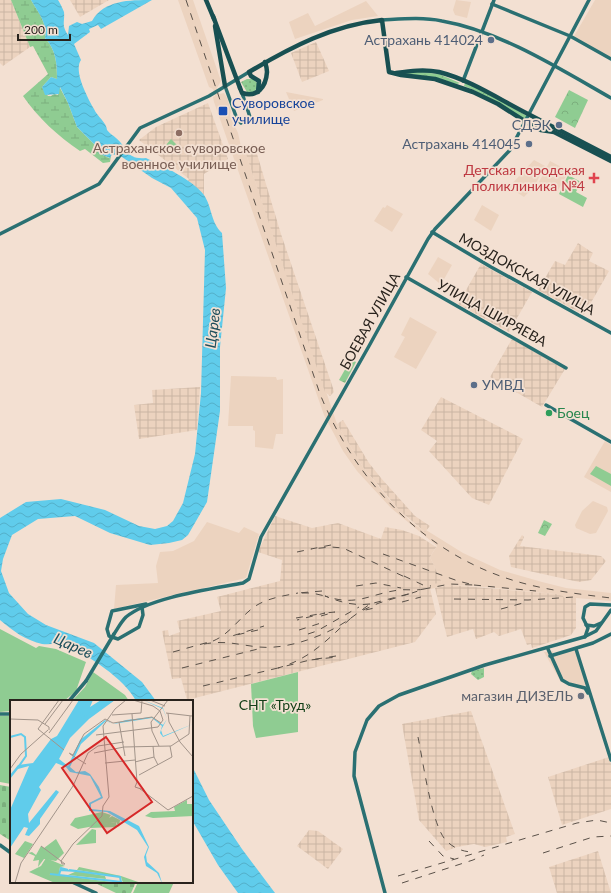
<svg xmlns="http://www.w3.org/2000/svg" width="611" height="893" viewBox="0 0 611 893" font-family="Lato,sans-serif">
<defs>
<pattern id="industrial-grid" width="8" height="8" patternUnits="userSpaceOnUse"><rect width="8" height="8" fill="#ecd3bf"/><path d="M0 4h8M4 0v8" fill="none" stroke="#cab5a4"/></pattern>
<pattern id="grass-dots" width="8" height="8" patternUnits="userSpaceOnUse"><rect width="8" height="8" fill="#8fcc92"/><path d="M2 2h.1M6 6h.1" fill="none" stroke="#7baf7d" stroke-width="1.8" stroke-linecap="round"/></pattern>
<pattern id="forest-crowns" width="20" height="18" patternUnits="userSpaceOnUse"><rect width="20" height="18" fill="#8fcc92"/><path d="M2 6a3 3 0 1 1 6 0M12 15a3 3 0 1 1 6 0" fill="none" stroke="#7baf7d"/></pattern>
<pattern id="wetland-marsh" width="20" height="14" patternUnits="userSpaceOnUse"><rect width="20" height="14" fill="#8fcc92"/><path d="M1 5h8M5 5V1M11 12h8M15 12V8" fill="none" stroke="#7baf7d"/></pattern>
<pattern id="cemetery-stones" width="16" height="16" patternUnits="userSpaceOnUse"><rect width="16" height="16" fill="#8fcc92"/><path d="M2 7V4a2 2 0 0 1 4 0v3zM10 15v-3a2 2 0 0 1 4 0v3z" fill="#7baf7d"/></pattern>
<pattern id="water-waves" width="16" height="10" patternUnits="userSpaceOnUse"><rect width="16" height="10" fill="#60cceb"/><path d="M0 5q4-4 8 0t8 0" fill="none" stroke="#53afc9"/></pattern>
</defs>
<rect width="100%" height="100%" fill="#f3e0d2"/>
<g fill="#ecd3bf">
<path d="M178 0H193L221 81 217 88 219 94 224 93 227 98 231 111 230 115 238 133 242 151 246 154 337 424 363 467 389 499 409 520 425 532 426 530 463 553 500 570 542 582 566 588 611 593V601L576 598H563L556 594 472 586 450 585 430 589 428 583H442L430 557 437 546 391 508 357 471 343 451 324 415 214 102 213 97 215 96 213 89 209 87Z"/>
<path d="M456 0 471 2 467 18 455 15 453 10Z"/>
<path d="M595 0H611V58L573 38Z"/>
<path d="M366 1 378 16 352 20 295 39 289 22 308 13 315 26Z"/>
<path d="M286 92 323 99V100L294 111Z"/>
<path d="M534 160 545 166 535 185 524 197 509 187Z"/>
<path d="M550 161 569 171 557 192 539 182Z"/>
<path d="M387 205 403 214 392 232 374 221 383 207 385 208Z"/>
<path d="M482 205 499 215 491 231 474 220Z"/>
<path d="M438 257 452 265 443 281 439 283 428 274Z"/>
<path d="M410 317 437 332 416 369 394 357 405 337 401 335Z"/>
<path d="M231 376 276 377 277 380 283 379V434H276L273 449 255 447V431L253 430V426H228Z"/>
<path d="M605 441 611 445V492L584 477Z"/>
<path d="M593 501 607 507 608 511 596 533 590 534 576 528 575 525 582 511Z"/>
<path d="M207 522 239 533 244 527 259 534 246 578 114 609 116 585 158 583 156 566 160 552 173 551 194 541Z"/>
<path d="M576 648 588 684 581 687 561 682 544 652 553 651 554 654Z"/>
</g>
<g fill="url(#industrial-grid)">
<path d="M0 0H11L30 47 3 66 0 63Z"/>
<path d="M70 0H109L80 17Z"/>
<path d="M316 42 329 71 302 82 291 53Z"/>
<path d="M208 103 228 159 204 174V195L188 181 189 179 139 140 156 127Z"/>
<path d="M254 144 281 234 333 388 334 392 330 396 325 392 246 154V147Z"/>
<path d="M578 243 593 253 589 261 609 271 584 315 538 290 555 261 565 265Z"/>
<path d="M481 264 532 292 509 332 458 304Z"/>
<path d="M512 339 565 369 542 407 490 377Z"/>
<path d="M200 387 197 430 139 439 134 405 153 403 152 390Z"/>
<path d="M441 397 523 439 489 505 472 498 429 451 437 441 421 430Z"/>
<path d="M343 420 369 463 381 478 415 516 430 526 425 532 400 511 363 467 337 424Z"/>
<path d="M275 516 312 528 338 523 381 539 385 527 402 530 419 536 436 547 430 557 442 583 429 584 436 614 415 642 187 700 181 678 172 679 162 631 168 630 169 636 180 632 177 621 221 611 217 597 280 581 282 560 258 552Z"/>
<path d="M522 535 524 537 520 546 601 556 606 561 591 580 579 582 511 567 509 556Z"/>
<path d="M450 585 556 594 563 596 564 598H576V628L571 635 532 648 531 644 527 645 521 629 499 636 494 632 476 639 473 629 447 637 435 588Z"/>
<path d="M471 711 515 834 506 837 507 842 485 847 474 844 457 847 446 851 419 820 402 724Z"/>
<path d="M609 757 611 764V809L562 825 548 777Z"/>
<path d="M309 830 318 831 343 849 328 869 297 846Z"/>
<path d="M598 851 611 893H557L549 867Z"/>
</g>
<g fill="url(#grass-dots)">
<path d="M247 79H253L257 83V88L254 92H247L241 82Z"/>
<path d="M484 668V677L478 680 471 674 472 671Z"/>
</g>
<g fill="url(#forest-crowns)">
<path d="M413 71 439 74 460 83 457 84 433 78 402 73Z"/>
<path d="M465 83 484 91 527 116 524 119 474 90 464 86Z"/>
<path d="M569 90 588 100 575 128 555 117Z"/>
<path d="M351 359 356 362 345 383 339 380Z"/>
<path d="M544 520 552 524 545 536 538 533Z"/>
</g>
<path fill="url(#wetland-marsh)" d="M11 0H31C38 12 48 24 45 38 56 50 57 63 57 79L51 77 42 87 48 96H51L54 94 58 95 59 86 68 103 77 127 99 149 100 151 99 153 109 158 111 156 110 162 103 163 85 149 80 151C58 136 38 118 23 96L48 74 33 46 30 47Z"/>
<g fill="url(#cemetery-stones)">
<path d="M0 785 11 787V841L0 834Z"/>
<path d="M93 882H136L131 893H116Z"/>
</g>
<g fill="#8fcc92">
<path d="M171 139 182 150 179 155 166 145Z"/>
<path d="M568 175 581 182 576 192 587 198 583 207 559 194Z"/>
<path d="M596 466 611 474V486L590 474Z"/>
<path d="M0 629 36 648 39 646 56 649 86 662 76 691 64 701H11V711L0 712Z"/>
<path d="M93 672 125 695 129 701H72L85 687Z"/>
<path d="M298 672V732L256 738 253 726 251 684Z"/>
<path d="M0 716H11V784L0 782Z"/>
<path d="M138 882H174L169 893H133Z"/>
</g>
<g fill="url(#water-waves)">
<path d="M31 0H58C60 3 63 9 64 12 65 22 61 25 68 35L69 26 77 22 82 24 92 21C104 0 129 0 152 0L101 29 98 25 89 29 90 32 74 44 81 60C73 71 88 98 94 109 97 116 107 123 107 130 110 134 113 135 116 138 128 148 126 160 146 158 164 167 192 179 204 195 212 207 211 223 222 233L226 288 220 347V411L207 502 188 535 182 540 169 543 150 545 110 533 75 516 38 519 12 535 3 559 1 571 9 593 28 614 46 625 94 643 142 682 156 701H136C126 680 86 653 64 645 57 643 49 645 42 644 25 640 13 631 0 620V518L26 502 61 499 105 510 139 526 155 529 167 526 173 521 183 503 195 454 201 393 205 250 197 218 171 188 152 178 122 157 112 154 110 158 98 153 100 151 99 149 77 127 68 103 60 87 59 94 45 95 42 87 51 77 57 79C57 63 56 50 45 38 48 24 38 12 31 0Z"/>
<path d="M192 766 209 800 242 849 275 893H238L218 865 192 820Z"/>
</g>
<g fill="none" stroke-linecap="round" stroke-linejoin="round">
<g stroke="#2a7072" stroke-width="3.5">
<path d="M492 4 570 36 611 59"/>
<path d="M382 20C402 19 422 17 442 21 500 31 560 69 611 98"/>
<path d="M463 81 494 0"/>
<path d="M225 86 237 119 241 123 250 117 242 93"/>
<path d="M432 232 491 267 611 333"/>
<path d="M0 234 99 184 140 128 209 96 249 72"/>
<path d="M406 277 566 368"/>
<path d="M546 405 611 442"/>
<path d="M142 607 143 615 139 627 118 639 109 636 107 629 112 611 146 604"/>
<path d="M586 625 594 626 601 623"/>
<path d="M114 634C118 628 121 622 126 617 150 597 212 589 243 583L249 579 261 537 369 346 428 239 435 229 510 150 589 0"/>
<path d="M585 637 588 628 583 618 585 607 590 604 611 605"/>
<path d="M548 649 562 680 569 684 585 688 588 693"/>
<path d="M576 649 611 760"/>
<path d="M550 656 593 643 611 634"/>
<path d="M69 701 86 681"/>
<path d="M0 714H11"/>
<path d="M0 845 11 853"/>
<path d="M72 882 96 893"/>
<path d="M385 893 354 776 355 752 367 720 379 706 399 695 485 665 584 637 596 631 611 610"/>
</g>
<g stroke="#185052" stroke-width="4.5">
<path d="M206 0 214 19"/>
<path d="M215 26 225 86"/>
<path d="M396 73C410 71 424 69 439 72 471 80 500 100 530 115 557 129 584 143 611 157"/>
<path d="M240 88 242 93C257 98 266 87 267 72 267 69 266 65 265 62"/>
<path d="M258 92 259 81 251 76 249 72C291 47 333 25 382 20L389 72 401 75 435 79 473 92 498 104 526 122 541 130 554 132 611 161"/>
</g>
<g stroke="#5a5149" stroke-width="1" stroke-dasharray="7 7" stroke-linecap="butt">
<path d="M186 0 320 394C355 480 422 552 512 580 544 590 578 594 611 598"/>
<path d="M331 545 311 549 331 547 343 548 407 578"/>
<path d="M297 552 311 549"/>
<path d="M383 554 458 581 474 585 450 584 424 589"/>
<path d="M404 576 423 585 431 586"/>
<path d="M474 585 536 591"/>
<path d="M356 586 376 583 401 588"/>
<path d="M322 591 298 593H312L325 596"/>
<path d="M454 599 528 600 574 597"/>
<path d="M402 602 421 597"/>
<path d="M370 604C353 606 340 602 325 596 357 607 369 594 399 590 407 589 415 591 424 589L412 593"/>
<path d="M501 609 523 603"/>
<path d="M321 616 335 612 325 613"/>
<path d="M296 618 325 613 297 620"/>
<path d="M351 618 370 604 412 593 379 603 361 611 379 607"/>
<path d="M258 630 232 636 264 626"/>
<path d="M299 630 321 623"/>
<path d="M308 634 317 631 359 607"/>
<path d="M213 641C230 634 239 618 254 607 267 598 283 596 298 593"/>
<path d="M204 644C227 640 238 645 259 647 288 650 328 635 351 618 327 640 310 659 278 668L310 660"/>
<path d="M173 652 209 642"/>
<path d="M336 656 310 660 337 657"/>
<path d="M182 668 258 649"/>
<path d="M203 686 278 668"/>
<path d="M418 737C423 761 431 820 444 838 451 847 462 852 473 852"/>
<path d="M429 841 443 856 454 859"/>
<path d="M543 853 593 837 611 836"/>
<path d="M398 876 577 823 597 820 611 823"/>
<path d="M402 883 473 860 484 855"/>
</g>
<path stroke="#2a7072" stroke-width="3.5" d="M86 681 114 634"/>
<path stroke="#185052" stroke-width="4.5" d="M213 16 240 88"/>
</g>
<g fill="#5c6f8a" stroke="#f3e0d2" stroke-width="1.5">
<circle cx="491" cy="40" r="4"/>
<circle cx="559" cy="125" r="4"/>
<circle cx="529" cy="144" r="4"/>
<circle cx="474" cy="385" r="4"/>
</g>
<rect fill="#1a4fb4" stroke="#f3e0d2" stroke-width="1.5" x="218" y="106" width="10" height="10" rx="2"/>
<circle fill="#8d6e63" stroke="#f3e0d2" stroke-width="1.5" cx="179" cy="133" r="4"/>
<path fill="#e0444e" stroke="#f3e0d2" stroke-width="1.5" d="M592 172h4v4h4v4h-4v4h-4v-4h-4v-4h4z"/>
<circle fill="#2e9e5b" stroke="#f3e0d2" stroke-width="1.5" cx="549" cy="413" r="4"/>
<circle fill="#6b7280" stroke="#f3e0d2" stroke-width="1.5" cx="581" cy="696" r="4"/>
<g text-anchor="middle" stroke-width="3.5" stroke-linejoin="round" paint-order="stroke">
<g font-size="14" fill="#4e5e75" stroke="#f3e0d2" text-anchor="end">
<text x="483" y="45">Астрахань 414024</text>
<text x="551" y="130">СДЭК</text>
<text x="521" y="149">Астрахань 414045</text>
<text x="482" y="390" text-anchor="start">УМВД</text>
</g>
<g font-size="14" fill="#164399" stroke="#f3e0d2" text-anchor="start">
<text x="232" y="108">Суворовское<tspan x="232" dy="16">училище</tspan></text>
</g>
<g font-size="14" fill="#785e54" stroke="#f3e0d2">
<text x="179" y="153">Астраханское суворовское<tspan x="179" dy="16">военное училище</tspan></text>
</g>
<g font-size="14" fill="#be3a42" stroke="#f3e0d2" text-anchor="end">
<text x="585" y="175">Детская городская<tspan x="585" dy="16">поликлиника №4</tspan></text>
</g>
<g font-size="14" fill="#29231d" stroke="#f3e0d2">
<text transform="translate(527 274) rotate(29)" y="5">МОЗДОКСКАЯ УЛИЦА</text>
<text transform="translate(492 313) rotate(29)" y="5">УЛИЦА ШИРЯЕВА</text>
<text transform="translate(370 321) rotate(-61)" y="5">БОЕВАЯ УЛИЦА</text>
</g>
<g font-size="14" fill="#27864d" stroke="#f3e0d2" text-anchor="start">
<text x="557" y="418">Боец</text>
</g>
<g font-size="14" fill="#5b616d" stroke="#f3e0d2" text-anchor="end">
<text x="573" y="701">магазин ДИЗЕЛЬ</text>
</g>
<g font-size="14" fill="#134019" stroke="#f3e0d2">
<text x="275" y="710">СНТ «Труд»</text>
</g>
<g font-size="15" font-style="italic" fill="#1e4e5b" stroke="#f3e0d2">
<text transform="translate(213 328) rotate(-83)" y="5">Царев</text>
<text transform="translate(73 646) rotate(24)" y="5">Царев</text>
</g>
</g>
<g transform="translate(10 700)">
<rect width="183" height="183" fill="#f3e0d2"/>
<path d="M36 158 55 166 50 167 49 174H39L110 183H45L19 172 31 166ZM69 167 111 176 131 183H113L111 177 67 170ZM67 171 95 176 96 179 58 175Z" fill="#8fcc92"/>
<path d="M177 100V104H183V116L143 118 135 116 141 112 165 111 164 107ZM106 122 107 127 80 128 82 125Z" fill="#8fcc92"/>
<path d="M92 112 101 115 99 118 102 116 110 120 109 127 106 122 68 129 60 125 65 118ZM82 129 86 130V143L66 145ZM46 139 54 153 46 161 34 159 28 167 29 160 23 161 25 156 18 153 22 152 26 155 31 146 34 148ZM15 141 23 144 14 158 5 154Z" fill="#8fcc92"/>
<path d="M69 0H83L80 7 91 0H105L79 19 60 38 49 59 58 66 70 40 95 20 103 24 116 20 142 17 153 25 157 19 153 9 133 0 153 8 157 19 151 30 153 36 183 24 153 37 150 33 152 26 142 18 103 24 96 21 71 44 60 67 66 72 75 71 80 74 89 87 93 98 81 104V109L100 111 129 126 139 147 136 155 137 162 149 173 152 183 147 173 136 166 134 157 138 147 127 130 97 112 79 111V103L91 97 80 76 60 72 56 67 46 63 29 87 31 90 18 114 19 123 46 90 49 92 30 119V124L19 136 15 135 18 128 14 127 0 148V110L19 66 8 69 0 79V75L8 65 23 63 41 39 47 36Z" fill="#60cceb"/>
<path fill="none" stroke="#60cceb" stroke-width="2" d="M76 0 71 14 73 18 103 0M0 37 11 34 15 37 16 56 9 66M50 170 66 171M59 170 110 177 111 182M40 174 112 182M49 175 51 168 58 170"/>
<path fill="none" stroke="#a2948a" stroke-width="1" d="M49 0 28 29 54 50M140 0 155 6M156 13 182 16M158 13 159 22 170 42 183 57M122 14 127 82 125 87 131 89M102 15 131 13 132 0M0 19 28 20 39 27V30M109 22 115 56M35 24 53 0M39 33 63 0M86 35 148 27 153 20 150 11 143 6 123 0M143 46 144 57 148 65M149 46 142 31 141 22 158 0M59 53 63 55 74 34 95 19 103 23 142 17 151 23M84 53 114 47 161 46 179 34 180 16M60 54 76 64M125 62 144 57M95 63 125 60M0 69 11 54 38 30M129 75 162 57 160 46M129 88 158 110M158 110 183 96M31 146 55 164H52L51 161M51 161 63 144 92 116 93 106 99 97 93 26 105 9 116 0M5 183 11 163 63 86 78 53 88 46 114 42"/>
<path fill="#d62828" fill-opacity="0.15" stroke="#d62828" stroke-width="2" d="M96 37 142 102 97 133 52 68Z"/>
<rect width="183" height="183" fill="none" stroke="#29231d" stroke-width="2"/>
</g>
<path d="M18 34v6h52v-6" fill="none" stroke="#29231d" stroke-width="2"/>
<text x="24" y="34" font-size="12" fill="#29231d" stroke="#f3e0d2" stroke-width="3" paint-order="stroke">200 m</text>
</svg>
